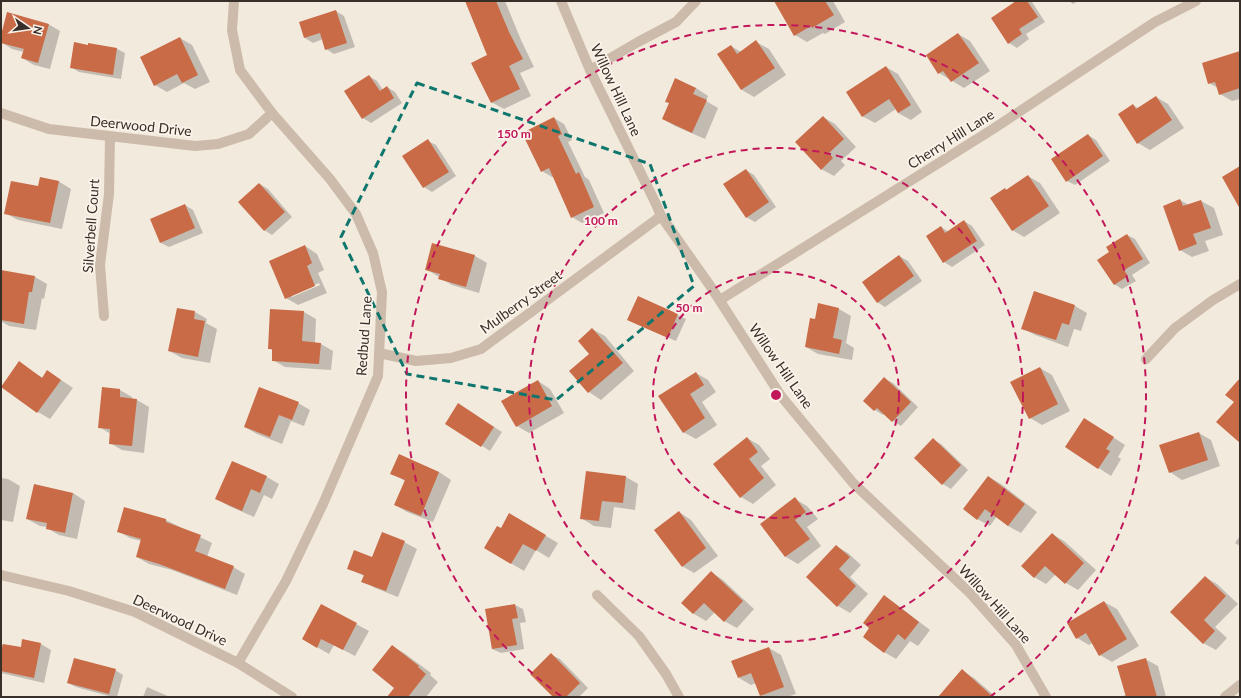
<svg xmlns="http://www.w3.org/2000/svg" width="1241" height="698" viewBox="0 0 1241 698" font-family="Lato,sans-serif">
<rect width="100%" height="100%" fill="#f3eade"/>
<g fill="#0003" fill-rule="evenodd">
<path d="M466 1H505L521 40 534 67 520 73 531 96 504 109 491 102 488 56Z"/>
<path d="M775 1H833L845 22 825 34 823 33 807 42 795 35Z"/>
<path d="M1018 1 1032 2 1045 22 1026 34 1029 39 1017 48 1009 43Z"/>
<path d="M1069 1H1078L1073 4Z"/>
<path d="M336 11 344 16 355 47 334 54 326 49 323 39 313 43 305 38 300 23Z"/>
<path d="M48 24 60 31 50 69 34 65 22 58 24 52 12 49 1 42V39Z"/>
<path d="M958 34 970 41 990 71 964 88 939 73Z"/>
<path d="M180 38 192 45 210 82 195 89 184 83 167 92 155 85Z"/>
<path d="M756 42 769 49 786 75 754 97 742 90 718 54 731 46 741 52Z"/>
<path d="M117 49 125 53 121 79 79 72 71 67Z"/>
<path d="M1240 52V99L1232 101 1220 94 1218 88 1209 83Z"/>
<path d="M886 67 898 74 922 112 911 120 898 113 896 109 875 123 862 116Z"/>
<path d="M369 76 377 81 383 90 387 87 395 92 402 103 371 123 363 118Z"/>
<path d="M676 80 696 88 708 96 706 101 718 108 705 139 675 126 663 119 670 103Z"/>
<path d="M1156 97 1168 104 1184 128 1150 150 1138 143 1133 105 1138 108Z"/>
<path d="M823 117 835 124 856 147 841 161 845 165 834 176 821 169Z"/>
<path d="M554 118 564 124 572 140 568 142 585 177 589 180 604 213 582 223 572 217 554 177H552L542 171Z"/>
<path d="M1088 135 1096 140 1110 161 1075 185 1067 181Z"/>
<path d="M428 141 436 145 456 176 432 192 424 187Z"/>
<path d="M746 170 754 175 776 207 755 222 746 217Z"/>
<path d="M1028 176 1040 183 1060 213 1024 237 1012 230 1005 189 1007 190Z"/>
<path d="M58 181 71 189 62 229 18 220 5 213 39 188Z"/>
<path d="M260 184 268 189 292 217 272 235 264 230Z"/>
<path d="M1180 200 1189 205 1201 201 1214 208 1223 235 1205 241 1209 251 1192 257 1180 250Z"/>
<path d="M185 205 193 210 203 233 169 247 161 243Z"/>
<path d="M964 221 972 226 985 245 952 267 944 262 941 227 949 232Z"/>
<path d="M1127 235 1135 239 1150 263 1132 275 1136 281 1122 289 1114 284 1111 252Z"/>
<path d="M433 245 475 256 487 263 479 293 452 285 426 269Z"/>
<path d="M305 246 317 254 324 270 318 273 327 293 298 305 286 298ZM319 283 320 285 292 297V295Z"/>
<path d="M899 256 908 261 922 281 885 307 877 302Z"/>
<path d="M1 271 35 277 47 284 44 299 42 298 36 330 9 326 1 321Z"/>
<path d="M1034 293 1075 306 1087 313 1081 331 1074 329 1068 347 1035 335 1022 328Z"/>
<path d="M638 297 686 319 676 341 636 324Z"/>
<path d="M819 305 839 309 851 316 846 343 854 348 852 360 818 354 806 347 816 320Z"/>
<path d="M271 310 304 312 316 319 315 343 321 344 333 351 331 370 285 367 273 360V351L269 348Z"/>
<path d="M195 312 207 319 206 323 217 329 210 363 182 358 169 351Z"/>
<path d="M592 329 605 336 634 371 601 400 589 392 571 371 591 354Z"/>
<path d="M19 363 43 378 48 371 73 388 50 419 38 412 2 386Z"/>
<path d="M1040 368 1052 375 1070 411 1042 425 1030 418Z"/>
<path d="M696 373 708 380 716 392 702 402 717 425 696 439 683 432 660 396Z"/>
<path d="M885 379 893 383 918 407 901 426 893 421 884 413 883 415 875 410Z"/>
<path d="M538 381 550 389 564 413 529 433 517 426Z"/>
<path d="M103 389 120 390 132 397V400H137L149 407 144 453 122 450 110 443 111 434 99 427Z"/>
<path d="M298 403 310 410 304 426 291 421 282 444 257 434 245 427Z"/>
<path d="M466 409 502 432 490 451 447 423Z"/>
<path d="M1096 426 1125 445 1118 457 1121 459 1111 476 1066 447Z"/>
<path d="M1199 433 1211 440 1220 466 1182 480 1170 472Z"/>
<path d="M747 438 759 445 770 459 761 466 776 485 753 504 741 497Z"/>
<path d="M933 440 941 444 968 470 951 489 943 484Z"/>
<path d="M399 456 439 472 451 480 433 522 407 512 395 505 405 481 392 473Z"/>
<path d="M233 462 267 477 279 484 272 499 264 495 254 517 229 506 217 499Z"/>
<path d="M626 477 638 484 635 510 614 507 611 528 594 526 581 518Z"/>
<path d="M989 477 1001 484 1037 512 1021 533 1008 526 997 516 990 526 977 519Z"/>
<path d="M1 478 8 479 20 486 13 522 1 520Z"/>
<path d="M73 493 85 501 77 539 59 535 47 528V527L40 526 27 519Z"/>
<path d="M795 499 807 506 818 519 807 527 821 546 798 564 786 557 762 525Z"/>
<path d="M679 512 691 520 718 556 694 573 682 566Z"/>
<path d="M510 515 558 543 549 558 536 550 524 571 485 548 501 530Z"/>
<path d="M166 520 212 543 207 557 233 567 245 574 237 595 172 570 149 564 137 557 141 541 130 538 118 531Z"/>
<path d="M1052 534 1064 541 1096 570 1078 590 1066 583 1056 574 1046 584 1034 577Z"/>
<path d="M1240 536V546L1235 543Z"/>
<path d="M404 542 417 549 398 597 375 588 363 581 364 576 349 568Z"/>
<path d="M836 546 848 553 861 565 850 577 868 594 850 613 838 606Z"/>
<path d="M711 572 723 580 754 609 737 628 724 621 715 612 706 621 694 614 682 603Z"/>
<path d="M1205 577 1217 584 1238 604 1215 627 1227 638 1216 650 1203 643Z"/>
<path d="M884 597 896 604 930 630 918 646 910 641 896 659 884 652 871 628Z"/>
<path d="M1104 602 1117 609 1139 646 1112 662 1100 655 1092 643 1089 645 1077 638Z"/>
<path d="M321 605 369 631 355 656 334 645 329 654 303 639Z"/>
<path d="M515 605 523 609 526 622 520 623 524 649 501 653 492 649 486 610Z"/>
<path d="M1 644 21 649 41 644 51 650 44 683 1 673Z"/>
<path d="M392 646 404 653 431 673 430 675 438 682 426 697H392L395 688Z"/>
<path d="M769 648 781 655 796 694 787 697H764L761 695 756 683 751 685 739 678Z"/>
<path d="M552 655 560 659 588 688 579 697H554Z"/>
<path d="M1145 659 1158 666 1166 697H1119L1126 695Z"/>
<path d="M115 670 123 675 117 697H112L76 687 68 683Z"/>
<path d="M962 671 974 678 996 697H939Z"/>
<path d="M147 687 170 697H143Z"/>
</g>
<g fill="#c96b47">
<path d="M465 1H496L509 32 523 59 509 66 520 89 491 103 471 63 487 55Z"/>
<path d="M774 1H825L834 15 812 28 811 26 794 36Z"/>
<path d="M1016 1H1027L1038 17 1019 29 1022 34 1008 44 991 18Z"/>
<path d="M336 10 347 43 325 50 320 33 304 38 299 22Z"/>
<path d="M7 12 49 24 38 63 21 58 24 49 1 43V35Z"/>
<path d="M958 33 979 63 951 82 943 71 938 74 926 55Z"/>
<path d="M180 37 198 75 182 83 177 74 154 86 140 57Z"/>
<path d="M756 40 775 68 741 90 717 54 731 45 737 54Z"/>
<path d="M74 42 88 45V43L117 48 113 75 70 68Z"/>
<path d="M1240 51V88L1219 95 1215 82 1208 84 1202 63Z"/>
<path d="M886 66 911 105 898 113 889 99 862 117 846 92Z"/>
<path d="M369 75 380 91 387 86 394 98 362 119 344 91Z"/>
<path d="M675 78 696 88 693 94 707 100 692 133 662 119 669 103 665 102Z"/>
<path d="M1156 96 1172 120 1137 144 1118 114 1133 104 1136 109Z"/>
<path d="M823 116 844 139 829 153 833 158 821 170 795 142Z"/>
<path d="M554 117 562 134 558 136 576 174 579 172 594 207 571 218 549 168 541 172 522 133Z"/>
<path d="M1088 134 1103 156 1066 182 1051 159Z"/>
<path d="M428 139 449 172 423 188 402 156Z"/>
<path d="M1240 166V209L1222 177Z"/>
<path d="M746 169 769 202 746 218 723 184Z"/>
<path d="M1028 175 1049 206 1012 231 990 198 1005 188 1006 190Z"/>
<path d="M40 177 59 181 50 223 4 214 11 181 38 186Z"/>
<path d="M259 183 285 212 264 231 238 202Z"/>
<path d="M1180 199 1183 206 1201 200 1211 228 1193 234 1197 244 1179 251 1163 206Z"/>
<path d="M185 204 195 228 160 243 150 219Z"/>
<path d="M964 220 977 241 943 263 926 236 941 226 945 233Z"/>
<path d="M1127 234 1143 259 1124 270 1128 276 1114 285 1097 260 1109 252 1106 247Z"/>
<path d="M432 243 475 255 466 287 438 279 440 274 425 270Z"/>
<path d="M305 245 312 263 307 266 315 286 285 299 269 261Z"/>
<path d="M899 255 914 276 877 303 862 282Z"/>
<path d="M1 270 35 276 32 292H29L24 324 1 320Z"/>
<path d="M1034 291 1075 305 1069 325 1062 323 1056 340 1021 329Z"/>
<path d="M638 296 678 314 668 338 627 320Z"/>
<path d="M818 303 839 308 833 338 842 340 839 354 805 347 810 318 815 319Z"/>
<path d="M177 308 195 311 194 319 205 321 198 357 168 351Z"/>
<path d="M270 309 304 311 302 341 321 343 319 364 272 361V349H268Z"/>
<path d="M592 328 623 363 588 393 569 371 589 354 578 341Z"/>
<path d="M19 361 42 378 47 370 61 380 37 413 1 387Z"/>
<path d="M1040 367 1058 404 1029 419 1010 382Z"/>
<path d="M696 372 704 385 690 394 705 418 683 433 658 396Z"/>
<path d="M884 377 911 402 892 422 877 408 874 411 863 401Z"/>
<path d="M1240 378V443L1216 422 1234 402 1225 395Z"/>
<path d="M538 380 552 406 516 427 501 401Z"/>
<path d="M102 387 120 389V397L137 399 132 446 109 444 110 429 98 428Z"/>
<path d="M259 387 299 402 292 420 279 415 270 437 244 427Z"/>
<path d="M458 403 494 427 481 447 445 424Z"/>
<path d="M1084 418 1114 437 1106 449 1110 451 1098 469 1065 447Z"/>
<path d="M1199 432 1208 460 1169 473 1159 445Z"/>
<path d="M747 437 758 452 749 459 764 478 740 498 713 464Z"/>
<path d="M933 438 961 465 942 485 914 458Z"/>
<path d="M399 454 439 472 421 516 394 505 405 480 390 474Z"/>
<path d="M232 461 267 476 260 493 251 489 242 511 215 499Z"/>
<path d="M586 471 626 476 623 503 602 501 599 521 580 519Z"/>
<path d="M988 476 1025 504 1008 526 985 509 977 520 963 509Z"/>
<path d="M34 484 73 493 65 533 46 529 47 523 26 519Z"/>
<path d="M795 497 806 512 795 520 810 539 785 557 760 524Z"/>
<path d="M124 507 166 519V522L201 535 195 551 234 566 225 589 159 564 136 557 141 539 117 532Z"/>
<path d="M679 511 706 548 682 567 654 530Z"/>
<path d="M509 513 546 535 536 551 523 544 511 564 484 548 497 526 501 528Z"/>
<path d="M382 532 405 541 386 591 361 582 364 575 347 569 354 550 372 557Z"/>
<path d="M1052 533 1084 563 1065 584 1045 566 1034 578 1021 566Z"/>
<path d="M836 545 850 557 839 569 856 586 837 607 806 577Z"/>
<path d="M711 571 743 601 724 622 704 603 693 614 681 603Z"/>
<path d="M1205 576 1226 596 1204 620 1215 631 1203 644 1170 612Z"/>
<path d="M884 595 919 622 905 640 898 634 884 653 863 637 869 628 863 623Z"/>
<path d="M1104 601 1127 639 1099 656 1086 633 1076 639 1067 623Z"/>
<path d="M321 604 357 623 343 650 321 639 317 648 302 639Z"/>
<path d="M515 604 518 618 512 619 517 645 492 649 485 609Z"/>
<path d="M22 639 41 643 34 678 1 671V651L3 644 21 647Z"/>
<path d="M392 645 419 666 418 667 426 674 408 697H387L394 688 372 670Z"/>
<path d="M769 647 784 687 760 696 751 673 738 678 731 661Z"/>
<path d="M551 653 580 683 566 697H553L530 674Z"/>
<path d="M74 658 116 669 109 694 67 683Z"/>
<path d="M1146 658 1157 697H1126L1117 666Z"/>
<path d="M962 669 993 697H938Z"/>
</g>
<g fill="none" stroke-linecap="round" stroke-linejoin="round">
<g stroke="#cba" stroke-width="10">
<path d="M234 1 232 30 240 70 272 113 330 179 356 214 373 253 382 292 378 376 323 504 286 581 238 663"/>
<path d="M561 1 590 70 656 204 661 216 711 287 781 396 853 483 969 592 1016 645 1046 697"/>
<path d="M590 70 638 42 676 22 696 1"/>
<path d="M1 113 49 129 195 146 218 144 249 134 272 113"/>
<path d="M720 300 993 129 1155 22 1196 1"/>
<path d="M104 316 100 265 109 194 110 137"/>
<path d="M379 353 416 361 451 358 481 349 661 216"/>
<path d="M1146 359 1175 328 1213 300 1240 284"/>
<path d="M1 575 69 591 135 612 238 663 292 697"/>
<path d="M597 595 639 636 666 674 679 697"/>
<path d="M1225 697 1240 685"/>
</g>
</g>
<path fill="none" stroke="#0f766e" stroke-width="3" stroke-dasharray="8 5" stroke-linejoin="round" d="M417 83 650 164 694 286 556 400 407 374 341 237Z"/>
<g fill="none" stroke="#c2185b" stroke-width="2" stroke-dasharray="7 5">
<circle cx="776" cy="395" r="123"/>
<circle cx="776" cy="395" r="247"/>
<path d="M561 696A370 370 0 1 1 991 696"/>
</g>
<g text-anchor="middle" stroke-width="3.5" stroke-linejoin="round" paint-order="stroke">
<g font-size="14" fill="#392f29" stroke="#fbf4eb">
<text transform="translate(616 90) rotate(65)" y="5">Willow Hill Lane</text>
<text transform="translate(141 126) rotate(6)" y="5">Deerwood Drive</text>
<text transform="translate(951 139) rotate(-32)" y="5">Cherry Hill Lane</text>
<text transform="translate(91 226) rotate(-86)" y="5">Silverbell Court</text>
<text transform="translate(521 302) rotate(-36)" y="5">Mulberry Street</text>
<text transform="translate(364 336) rotate(-86)" y="5">Redbud Lane</text>
<text transform="translate(781 366) rotate(55)" y="5">Willow Hill Lane</text>
<text transform="translate(995 604) rotate(48)" y="5">Willow Hill Lane</text>
<text transform="translate(180 620) rotate(25)" y="5">Deerwood Drive</text>
</g>
</g>
<circle cx="776" cy="395" r="6" fill="#c2185b" stroke="#fbf4eb" stroke-width="2"/>
<g font-size="12" text-anchor="middle" font-weight="bold" fill="#c2185b" stroke="#fbf4eb" stroke-width="3.5" stroke-linejoin="round" paint-order="stroke">
<text x="514" y="138">150 m</text>
<text x="601" y="225">100 m</text>
<text x="689" y="312">50 m</text>
</g>
<rect width="1241" height="698" fill="none" stroke="#392f29" stroke-width="4"/>
<g transform="translate(28 28) rotate(103)" stroke="#fbf4eb" stroke-width="3" paint-order="stroke">
<path d="M0-3L7 15L0 10L-7 15Z" fill="#392f29"/>
<text y="-6" font-size="11" font-weight="bold" text-anchor="middle" fill="#392f29">N</text>
</g>
</svg>
